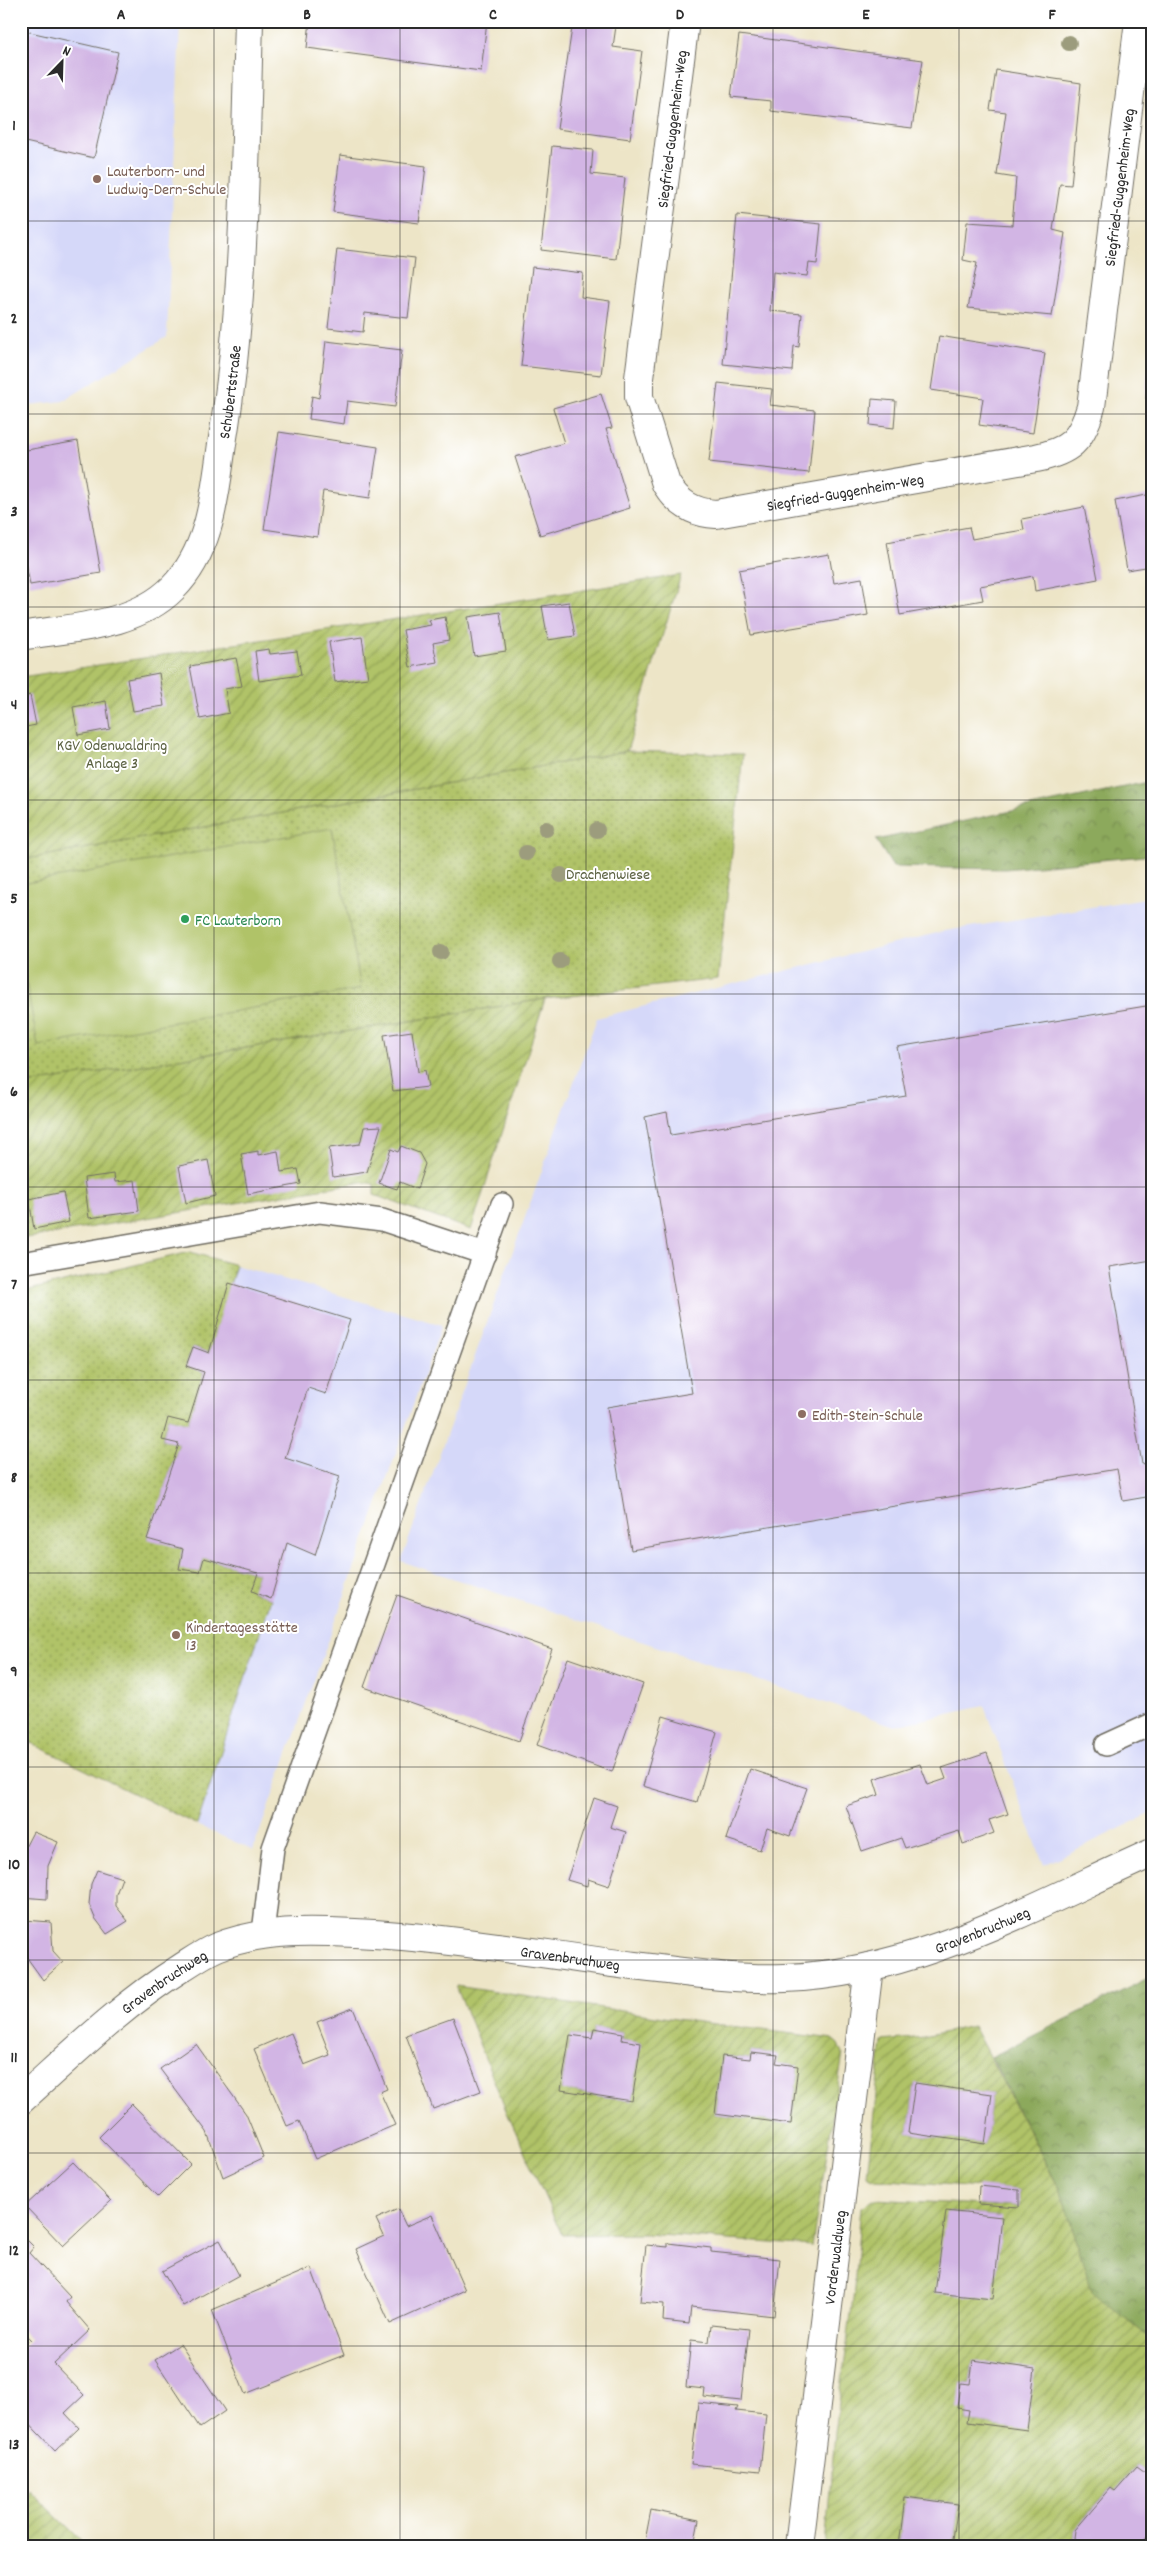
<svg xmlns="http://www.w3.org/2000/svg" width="1173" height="2567" viewBox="0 0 1173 2567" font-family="Dekko,sans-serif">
<defs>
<pattern id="grass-dots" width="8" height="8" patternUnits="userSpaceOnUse" patternTransform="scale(1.25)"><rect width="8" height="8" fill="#b0c367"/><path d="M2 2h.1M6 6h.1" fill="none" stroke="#8f9f55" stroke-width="1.8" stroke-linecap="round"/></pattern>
<pattern id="forest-crowns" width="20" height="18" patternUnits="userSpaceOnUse" patternTransform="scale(1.25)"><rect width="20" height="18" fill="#8ca95c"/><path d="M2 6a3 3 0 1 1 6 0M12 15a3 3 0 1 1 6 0" fill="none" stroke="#738a4c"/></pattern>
<pattern id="garden-furrows" width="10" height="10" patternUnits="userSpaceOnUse" patternTransform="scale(1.25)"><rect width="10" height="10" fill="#b0c367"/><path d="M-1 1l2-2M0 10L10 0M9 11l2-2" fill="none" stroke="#8f9f55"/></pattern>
</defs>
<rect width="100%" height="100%" fill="#fff"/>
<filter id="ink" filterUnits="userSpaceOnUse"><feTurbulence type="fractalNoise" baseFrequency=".02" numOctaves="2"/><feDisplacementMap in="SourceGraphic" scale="10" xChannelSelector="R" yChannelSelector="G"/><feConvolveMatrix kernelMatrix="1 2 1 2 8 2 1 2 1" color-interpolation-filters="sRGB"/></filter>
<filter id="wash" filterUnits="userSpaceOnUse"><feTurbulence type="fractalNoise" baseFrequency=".0096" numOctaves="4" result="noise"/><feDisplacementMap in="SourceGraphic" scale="20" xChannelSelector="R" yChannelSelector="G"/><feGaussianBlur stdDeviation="1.12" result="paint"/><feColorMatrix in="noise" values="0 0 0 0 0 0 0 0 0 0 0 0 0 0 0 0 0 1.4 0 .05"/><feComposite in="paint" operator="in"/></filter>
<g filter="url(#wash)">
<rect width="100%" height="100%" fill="#ede5c7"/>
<g fill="#d5d8f9">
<path d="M21 21H180L167 337 63 401 21 406Z"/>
<path d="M1152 897V1813L1044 1865 984 1706 895 1726 401 1561 597 1018 945 931Z"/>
<path d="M190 1252 442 1325 253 1850 197 1825 21 1738V1292Z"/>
</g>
<g fill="url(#grass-dots)" stroke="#6e7749">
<path d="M627 751 743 754 718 979 544 999 21 1085V860Z"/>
<path d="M190 1252 236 1265 209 1353 193 1347 186 1366 204 1372 188 1423 168 1418 162 1440 179 1444 148 1538 183 1549 180 1569 200 1572 204 1558 258 1573 252 1591 271 1599 197 1825 21 1738V1292Z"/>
</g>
<g fill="url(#forest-crowns)" stroke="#5c6a44">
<path d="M1152 781V853L1144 856 1005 869 893 867 876 840Z"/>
<path d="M1152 1976V2340L1092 2292 1061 2192 991 2057Z"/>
</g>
<g fill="url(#garden-furrows)" stroke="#6e7749" fill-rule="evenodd">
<path d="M681 575 627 751 21 860V677Z"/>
<path d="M545 999 471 1230 374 1195V1184L362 1182 21 1239V1085Z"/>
<path d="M456 1986 676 2019 833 2039 839 2044 843 2054 812 2246 646 2234 562 2235 505 2108ZM594 2028 623 2033 622 2040 641 2043 632 2101 561 2090 570 2035 592 2038ZM751 2052 777 2055 776 2063 798 2066 791 2124 715 2114 722 2056 750 2059Z"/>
<path d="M973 2026 1061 2192 1092 2291 1152 2340V2478L1137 2466 1115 2491 1111 2488 1075 2530 1074 2538 1084 2546H952L958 2504 905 2497 899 2546H825L835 2433 853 2299 861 2207 874 2199 1019 2207V2190L875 2179 867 2175 882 2041 924 2037ZM915 2084 992 2094 985 2144 908 2133ZM946 2211 1001 2217 993 2299ZM973 2360 1027 2429 967 2422 969 2410 960 2383 970 2384Z"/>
<path d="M29 2490 86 2546H21V2502Z"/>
</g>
<path fill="#b0c367" stroke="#6e7749" d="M332 828 361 989 38 1046 21 955V884Z"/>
<g id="blocks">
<g fill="#d2b5e4">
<path d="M310 21H487L481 71 307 48Z"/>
<path d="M573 21 616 26 613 47 642 51 630 139 557 129Z"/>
<path d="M21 30 118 52 94 158 21 141Z"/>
<path d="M739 35 923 60 912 128 771 111V101L731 97Z"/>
<path d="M996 70 1081 83 1071 185 1060 184 1053 230 1065 233 1052 316 968 308 977 263 963 260 967 222 1012 225 1016 178 997 175 1006 112 990 110Z"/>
<path d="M552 146 593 150 591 174 625 178 616 259 541 250Z"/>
<path d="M340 155 426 166 419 223 333 212Z"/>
<path d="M737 215 821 224 817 264 809 263 807 276 773 272 770 311 802 314 799 347 794 346 792 371 723 364Z"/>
<path d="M337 249 415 258 408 318 365 313 363 332 328 328Z"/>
<path d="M532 267 583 273 581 297 610 301 601 375 521 366Z"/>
<path d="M939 336 1045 353 1033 433 979 425 983 398 931 390Z"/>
<path d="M326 341 402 350 395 407 347 401 344 424 309 419 312 396 319 398Z"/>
<path d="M1148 370H1152V399H1146Z"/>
<path d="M718 383 772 389 770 405 815 410 809 473 709 462Z"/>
<path d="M601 394 612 428 606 429 630 508 540 535 515 457 564 443 553 408Z"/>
<path d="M872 399 896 401 894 428 870 425Z"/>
<path d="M279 432 378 447 370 498 323 491 317 537 264 529Z"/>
<path d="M78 441 101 573 30 585 21 533V451Z"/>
<path d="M1152 494V566L1127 570 1115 501Z"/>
<path d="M1084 507 1098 579 1035 591 1033 576 1008 581 980 586 983 600 900 615 887 542 969 527 972 539 999 534 1024 530 1022 519Z"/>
<path d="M829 554 834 583 862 578 868 615 751 635 739 570Z"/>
<path d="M569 602 575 636 548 640 542 606Z"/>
<path d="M500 612 506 651 474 656 468 617Z"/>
<path d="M445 617 449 640 433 643 437 662 410 667 403 630 431 625 429 620Z"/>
<path d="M362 637 368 678 335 682 329 642Z"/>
<path d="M269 649 270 654 297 651 301 675 259 681 255 651Z"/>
<path d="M236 658 242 686 225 689 229 713 200 719 190 666Z"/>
<path d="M159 673 164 706 133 711 127 679Z"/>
<path d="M30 695 36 725 21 728V697Z"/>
<path d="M106 701 110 729 78 735 73 707Z"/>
<path d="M1152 1005V1260L1109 1267 1142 1464 1152 1462V1496L1123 1501 1117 1469 631 1550 607 1407 692 1393 645 1117 667 1112 671 1135 906 1096 897 1047Z"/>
<path d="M412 1031 418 1072 425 1070 428 1087 393 1091 384 1035Z"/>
<path d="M381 1126 367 1172 333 1177 329 1148 360 1144 364 1127Z"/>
<path d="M401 1146 419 1153 425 1164 417 1189 400 1182 397 1189 379 1183 391 1149 398 1152Z"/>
<path d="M258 1151V1155L278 1151 281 1172 298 1169 301 1184 248 1194 241 1154Z"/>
<path d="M208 1160 215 1196 186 1203 179 1166Z"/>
<path d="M114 1174 115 1182 135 1180 139 1211 89 1218 84 1178Z"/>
<path d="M63 1192 69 1222 34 1229 29 1199Z"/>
<path d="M229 1283 350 1320 326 1394 308 1388 285 1458 340 1476 315 1555 287 1543 271 1599 252 1591 258 1573 204 1558 200 1572 179 1569 183 1549 147 1539 179 1444 162 1440 168 1418 188 1423 204 1372 186 1366 193 1347 209 1353Z"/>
<path d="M397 1595 552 1649 519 1741 364 1687Z"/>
<path d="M568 1658 643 1684 612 1772 537 1745Z"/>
<path d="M663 1716 717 1732 697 1802 643 1786Z"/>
<path d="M987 1753 1008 1814 989 1820 994 1833 963 1844 959 1831 905 1848 901 1838 862 1851 846 1806 879 1795 874 1779 920 1764 928 1785 946 1779 942 1768Z"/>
<path d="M750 1769 807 1788 790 1836 767 1828 760 1850 726 1839Z"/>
<path d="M594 1798 617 1806 610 1827 626 1832 609 1886 588 1879 587 1886 567 1880Z"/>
<path d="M33 1832 58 1842 48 1866 47 1899 21 1897V1855Z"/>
<path d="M97 1870 122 1878 116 1894V1906L128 1921 107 1934 95 1918 89 1904 91 1884Z"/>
<path d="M24 1920 51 1922 53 1951 63 1962 43 1980 25 1955Z"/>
<path d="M353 2008 387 2089 380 2092 395 2125 315 2159 299 2121 287 2126 254 2049 291 2033 304 2065 330 2055 317 2022Z"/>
<path d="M453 2018 481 2091 433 2109 406 2035Z"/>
<path d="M594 2028 623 2033 622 2040 641 2043 632 2101 561 2090 570 2035 592 2038Z"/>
<path d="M196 2044 246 2114 264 2158 223 2177 207 2132 160 2069Z"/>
<path d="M751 2052 778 2055 776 2063 798 2066 791 2124 715 2114 722 2056 750 2059Z"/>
<path d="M915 2083 992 2094 985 2144 908 2133Z"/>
<path d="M132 2104 191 2164 158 2197 99 2137Z"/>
<path d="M73 2162 111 2201 63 2246 25 2206Z"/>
<path d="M979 2186 1019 2190V2207L978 2204Z"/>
<path d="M398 2209 406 2226 432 2215 465 2290 390 2324 356 2249 384 2236 376 2219Z"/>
<path d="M946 2211 1002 2217 993 2299 935 2293Z"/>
<path d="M21 2234 34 2247 29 2253 70 2297 66 2302 90 2330 54 2364 84 2395 65 2413 79 2428 55 2451 21 2415V2348L31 2339 21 2329Z"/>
<path d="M220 2240 239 2275 183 2306 162 2271Z"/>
<path d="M668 2243 711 2248V2252L780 2259 774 2316 691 2307 689 2324 663 2321 664 2304 640 2302 646 2245 668 2247Z"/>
<path d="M311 2268 344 2355 245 2394 212 2310Z"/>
<path d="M711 2325 749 2329 741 2401 704 2397 705 2389 686 2387 691 2340 709 2342Z"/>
<path d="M180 2344 225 2411 200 2428 155 2360Z"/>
<path d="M973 2360 1035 2369 1027 2430 967 2422 969 2410 957 2408 960 2383 970 2384Z"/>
<path d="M698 2403 738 2407 736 2411 766 2414 760 2471 691 2464Z"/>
<path d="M1137 2466 1152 2477V2531L1140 2546H1084L1074 2538 1075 2530 1111 2488 1115 2491Z"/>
<path d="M905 2497 958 2504 952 2546H899Z"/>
<path d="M651 2510 699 2520 694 2546H644Z"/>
</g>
</g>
</g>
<g filter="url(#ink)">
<use href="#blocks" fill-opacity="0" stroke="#6f6c62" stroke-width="1"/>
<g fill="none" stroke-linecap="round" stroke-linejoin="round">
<defs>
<g id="service">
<path d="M21 1263 320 1212 382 1220 485 1254"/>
<path d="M1106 1745 1152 1724"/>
<path d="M263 1933 273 1848 502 1204"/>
</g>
<g id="minor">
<path id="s1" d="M685 21 639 378V397L666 484C678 503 693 513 716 514L1036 458C1070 451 1081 441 1091 407L1139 21"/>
<path id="s2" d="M21 636C73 627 134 627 173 588 211 550 215 493 222 444 245 304 245 163 249 21"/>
<path id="s3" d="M21 2100C72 2054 122 2005 181 1968 192 1961 205 1952 217 1947 262 1929 309 1931 355 1933 448 1937 541 1954 634 1966 684 1972 735 1980 785 1978 915 1974 1035 1905 1152 1853"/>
<path id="s4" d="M799 2546 869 1967"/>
</g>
</defs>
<use href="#service" stroke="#6f6c62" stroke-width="24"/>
<use href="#minor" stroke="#6f6c62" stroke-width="30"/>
<use href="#service" stroke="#fff" stroke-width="21"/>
<use href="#minor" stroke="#fff" stroke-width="28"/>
</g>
<g fill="#9c9c7d">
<circle cx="1069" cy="43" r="8"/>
<circle cx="546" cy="829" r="8"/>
<circle cx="597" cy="830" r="8"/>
<circle cx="526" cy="853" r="8"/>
<circle cx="561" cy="875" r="8"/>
<circle cx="441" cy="952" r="8"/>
<circle cx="560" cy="961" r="8"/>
</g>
</g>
<path fill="none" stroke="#2b2b2b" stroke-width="1" stroke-opacity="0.55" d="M214 21V2546M400 21V2546M586 21V2546M773 21V2546M959 21V2546M21 221H1152M21 414H1152M21 607H1152M21 800H1152M21 994H1152M21 1187H1152M21 1380H1152M21 1573H1152M21 1767H1152M21 1960H1152M21 2153H1152M21 2346H1152"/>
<g fill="#8d6e63" stroke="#fff" stroke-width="2">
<circle cx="97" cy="179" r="5"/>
<circle cx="802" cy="1414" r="5"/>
<circle cx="176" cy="1635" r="5"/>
</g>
<circle fill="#2e9e5b" stroke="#fff" stroke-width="2" cx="185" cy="919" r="5"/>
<g text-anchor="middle" stroke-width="4" stroke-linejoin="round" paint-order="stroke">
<g font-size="16" fill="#2b2b2b" stroke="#fff">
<text transform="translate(671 129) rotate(-83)" y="6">Siegfried-Guggenheim-Weg</text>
<text dy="6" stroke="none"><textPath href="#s1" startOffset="1158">Siegfried-Guggenheim-Weg</textPath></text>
<text dy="6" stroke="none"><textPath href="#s2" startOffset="370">Schubertstraße</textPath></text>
<text dy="6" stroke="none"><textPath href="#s1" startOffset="662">Siegfried-Guggenheim-Weg</textPath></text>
<text dy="6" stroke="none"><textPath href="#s3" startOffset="1026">Gravenbruchweg</textPath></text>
<text dy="6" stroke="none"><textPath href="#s3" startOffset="606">Gravenbruchweg</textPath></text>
<text dy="6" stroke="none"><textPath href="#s3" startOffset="186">Gravenbruchweg</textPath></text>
<text dy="6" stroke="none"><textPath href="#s4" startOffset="291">Vorderwaldweg</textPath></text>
</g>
<g font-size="16" fill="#785e54" stroke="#fff" text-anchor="start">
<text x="107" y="176">Lauterborn- und<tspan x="107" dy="18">Ludwig-Dern-Schule</tspan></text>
<text x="812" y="1420">Edith-Stein-Schule</text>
<text x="186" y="1632">Kindertagesstätte<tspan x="186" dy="18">13</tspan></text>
</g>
<g font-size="16" fill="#5a6040" stroke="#fff">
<text x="112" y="750">KGV Odenwaldring<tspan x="112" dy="18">Anlage 3</tspan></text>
<text x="608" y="879">Drachenwiese</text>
</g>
<g font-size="16" fill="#27864d" stroke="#fff" text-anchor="start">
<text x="195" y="925">FC Lauterborn</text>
</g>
</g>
<rect width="1173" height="2567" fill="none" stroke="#fff" stroke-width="55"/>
<g transform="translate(62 62) rotate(23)" stroke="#ffffff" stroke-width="4" paint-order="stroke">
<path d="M0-4L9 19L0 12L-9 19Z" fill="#2b2b2b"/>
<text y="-8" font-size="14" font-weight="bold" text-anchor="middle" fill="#2b2b2b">N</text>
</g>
<rect x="28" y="28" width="1118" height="2512" fill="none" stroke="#2b2b2b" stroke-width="2"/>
<g font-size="16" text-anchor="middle" font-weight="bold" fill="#2b2b2b">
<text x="121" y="19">A</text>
<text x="307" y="19">B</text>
<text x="493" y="19">C</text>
<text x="680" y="19">D</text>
<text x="866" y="19">E</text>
<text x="1052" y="19">F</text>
<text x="14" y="130">1</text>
<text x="14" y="323">2</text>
<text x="14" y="516">3</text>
<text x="14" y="709">4</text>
<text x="14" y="903">5</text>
<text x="14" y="1096">6</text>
<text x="14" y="1289">7</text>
<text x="14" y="1482">8</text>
<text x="14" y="1676">9</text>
<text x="14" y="1869">10</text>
<text x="14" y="2062">11</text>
<text x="14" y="2255">12</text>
<text x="14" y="2449">13</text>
</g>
</svg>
